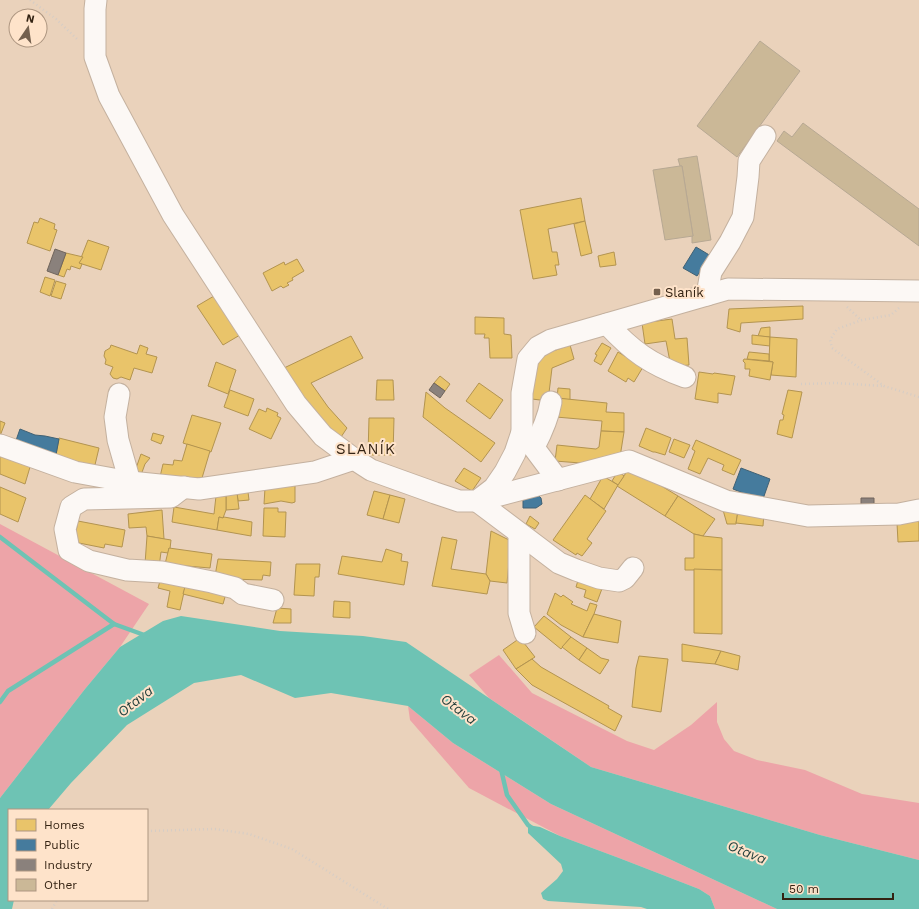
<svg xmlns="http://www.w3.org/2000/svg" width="919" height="909" viewBox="0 0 919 909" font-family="'Work Sans',sans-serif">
<rect width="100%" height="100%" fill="#ead2bb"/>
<g fill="#eda4a8">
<path d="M0 524 149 604 120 647 85 689 0 798Z"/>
<path d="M499 655 532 693 627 741 654 750 691 725 717 702V722L724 739 734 751 757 760 805 770 862 794 919 803V860L820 835 591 767 489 698 469 675Z"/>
<path d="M408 706 453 743 551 804 777 909H715L710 896 699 889 619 858 560 836 469 788 410 720Z"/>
</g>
<g fill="#6ec3b4">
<path d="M181 616 280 631 363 636 406 642 591 767 820 835 919 860V909H777L551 804 453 743 408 706 331 693 295 698 241 675 194 683 127 725 71 783 48 810H9V900H14L12 909H0V798L85 689 120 647 163 621Z"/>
<path d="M528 825 540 827 560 836 619 858 699 889 710 896 715 909H647L641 907 548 901 543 899 541 893 557 879 563 871 561 864 528 833Z"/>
</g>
<g fill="#e9c46a" stroke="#b39450">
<path d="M581 198 585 221 548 229 552 252H557L559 265H555L557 275 533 279 520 210Z"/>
<path d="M40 218 55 224 54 229 57 230 50 251 27 243 34 222 38 223Z"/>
<path d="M585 221 592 253 581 256 574 224Z"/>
<path d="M88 240 109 247 101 270 79 263Z"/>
<path d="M614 252 616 265 600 267 598 256Z"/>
<path d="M66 253 83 257 79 263 82 264 80 269 71 266 70 270 67 269 64 277 58 275Z"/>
<path d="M297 259 304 271 292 278 293 280 287 283 289 285 283 288 281 286 272 291 263 273 284 262 285 265Z"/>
<path d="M45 277 55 280 50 296 40 292Z"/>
<path d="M56 281 66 284 61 299 51 296Z"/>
<path d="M214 296 240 335 223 345 197 306Z"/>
<path d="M803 306V319L741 323 740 332 727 328 729 309Z"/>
<path d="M475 317 504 318V334L511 335 512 358H490L489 338H484L485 334H475Z"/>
<path d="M672 319 675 339 687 338 689 365 671 367 666 341 645 344 642 323Z"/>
<path d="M770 327V337L758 336 761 328Z"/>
<path d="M752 335 770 337V346L752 344Z"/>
<path d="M351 336 363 358 311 383 328 407 347 428 339 440 324 427 284 368Z"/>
<path d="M770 337 797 339 796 377 771 375 773 362 769 361Z"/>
<path d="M602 343 611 348 601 365 594 361 597 355 595 354Z"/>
<path d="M111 345 137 354 140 345 148 348 146 354 157 357 152 373 134 368 130 380 121 377 117 379 113 378 110 374 113 367 105 364 106 360 104 356 105 351 110 348Z"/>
<path d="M570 345 574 359 552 368 548 401 532 399 536 357Z"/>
<path d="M618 352 643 367 634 382 628 378 626 382 608 371Z"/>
<path d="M749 352 769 354V361L747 359Z"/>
<path d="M744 359 773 362 770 380 749 376 750 369H745V363L743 361Z"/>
<path d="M216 362 236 370 228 394 208 386Z"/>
<path d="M699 372 713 374 714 373 735 376 731 395 718 393V403L695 399Z"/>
<path d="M440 376 450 384 445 391 434 383Z"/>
<path d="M377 380H393L394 400H376Z"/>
<path d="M479 383 503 400 490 419 466 401Z"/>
<path d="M558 388 570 389V400L557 398Z"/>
<path d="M230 390 254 399 248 416 224 407Z"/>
<path d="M788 390 802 392 792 438 777 434 780 420H783L784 415 782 414Z"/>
<path d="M426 392 445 408 495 443 481 462 423 417Z"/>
<path d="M557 398 607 403 606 412 624 413V432L601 431 602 421 556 417Z"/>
<path d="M267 408 278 413 277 416 281 418 271 439 249 429 259 409 266 412Z"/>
<path d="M192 415 221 423 211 452 183 443Z"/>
<path d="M369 418H394L393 455H368Z"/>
<path d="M0 421 5 423 0 436Z"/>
<path d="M646 428 671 438 665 455 655 452H653L639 446Z"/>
<path d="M601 431 624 432 620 457 593 464 555 461 557 445 596 449 599 447Z"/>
<path d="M153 433 164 436 161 444 151 440Z"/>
<path d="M59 438 99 448 94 469 55 460Z"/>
<path d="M674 439 690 445 684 458 669 452Z"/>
<path d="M696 440 741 460 734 475 722 470 724 465 708 458 700 474 688 469 695 451 692 449Z"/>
<path d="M187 444 210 451 202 478 178 479 160 477 163 464 173 465 174 460 182 461Z"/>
<path d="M141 454 150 458 145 464 141 475 134 474Z"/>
<path d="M0 455 30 467 25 484 0 474Z"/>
<path d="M630 467 678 496 665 516 617 486Z"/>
<path d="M464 468 481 478 472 491 455 481Z"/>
<path d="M618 471 624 476 618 485 612 481Z"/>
<path d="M603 476 618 485 604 509 590 499Z"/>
<path d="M295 484V502L292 503 281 501 264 504 265 488Z"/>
<path d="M0 487 26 498 18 522 0 514Z"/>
<path d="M374 491 390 495 383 519 367 515Z"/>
<path d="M248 492 249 500 238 501 237 493Z"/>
<path d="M237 493 239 509 226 510V494Z"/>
<path d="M390 495 405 499 399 523 383 519Z"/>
<path d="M585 495 606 511 587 539 592 543 582 556 577 553 576 555 553 540Z"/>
<path d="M216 496H226V510L223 518 219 517 217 530 172 522 174 507 214 514Z"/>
<path d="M678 496 715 519 703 536 694 534 665 516Z"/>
<path d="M264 508H278V512H286L285 537 263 536Z"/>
<path d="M162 510 164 539 147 536 146 527 129 528 128 514Z"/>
<path d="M723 510 738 511 736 524H727Z"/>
<path d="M738 511 764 513 763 526 736 523Z"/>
<path d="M530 516 539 523 535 529 526 524Z"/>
<path d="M219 517 223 518 224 517 252 522 251 536 217 530Z"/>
<path d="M78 521 125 530 122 547 105 544 104 548 74 542Z"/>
<path d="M919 521V541L898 542 897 523Z"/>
<path d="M491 531 511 541 507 583 490 581 486 574Z"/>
<path d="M694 534 703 536 722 538V570H685V558H694Z"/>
<path d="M147 536 171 540 170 549 169 548 168 553 161 552 159 567 145 564Z"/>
<path d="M442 537 457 540 451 569 486 574 490 581 487 594 432 586Z"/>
<path d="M169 548 212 554 210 568 175 565 164 568Z"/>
<path d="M386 549 402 554 401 561 408 562 404 585 338 574 342 556 382 562Z"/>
<path d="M218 559 271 562 270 576 263 575 262 580 231 579 215 576Z"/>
<path d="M296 564H320L319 577H315L314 596 294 595Z"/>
<path d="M694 569 722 570V634L694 633Z"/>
<path d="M162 574 187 579 180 610 167 607 170 591 158 588Z"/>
<path d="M579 577 603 586 597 602 584 597 586 590 576 587Z"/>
<path d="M187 579 227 590 223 604 183 594Z"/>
<path d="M555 593 561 597 563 595 573 602 571 604 587 611 590 603 597 605 594 614 583 637 561 625 547 614Z"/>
<path d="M334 601 350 602V618L333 617Z"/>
<path d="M277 608 291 609V623H273Z"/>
<path d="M594 614 621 621 618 643 583 637Z"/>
<path d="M544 616 571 637 561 649 534 627Z"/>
<path d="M571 637 587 648 579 660 562 647Z"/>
<path d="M520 638 535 657 516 669 503 650Z"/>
<path d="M682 644 721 651 715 664 682 661Z"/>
<path d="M587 648 601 658 609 660 600 674 579 660Z"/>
<path d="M721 651 740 656 738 670 715 664Z"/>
<path d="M639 656 668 659 661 712 632 707 636 668Z"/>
<path d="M532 659 541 667 609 706 608 708 622 716 615 731 532 685 516 669Z"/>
</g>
<g fill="#457b9d" stroke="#406174">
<path d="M696 247 711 256 697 276 683 268Z"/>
<path d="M20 429 35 435 45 436 59 439 55 460 14 446Z"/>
<path d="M741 468 770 479 763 499 750 494 748 497 743 495V493L733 489Z"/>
<path d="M523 495H538L541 498 542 504 536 508H523Z"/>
</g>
<g fill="#8a817c" stroke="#70655c">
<path d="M55 249 66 253 58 275 47 271Z"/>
<path d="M434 383 445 391 440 398 429 390Z"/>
<path d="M861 498H874V507L861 508Z"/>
</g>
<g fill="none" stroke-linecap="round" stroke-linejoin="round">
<g stroke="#6ec3b4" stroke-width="4.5">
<path d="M0 537 114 624 147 636"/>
<path d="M0 702 8 691 114 624"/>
<path d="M501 769 507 795 528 825 532 828"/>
</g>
</g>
<g fill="#cbb897" stroke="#b7a893">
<path d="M760 41 800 71 737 157 697 126Z"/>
<path d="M803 123 919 209V246L777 141 784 131 792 137Z"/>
<path d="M697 156 711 240 692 243V236H693L682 166H680L678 159Z"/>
<path d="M680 166H682L693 236 665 240 653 170Z"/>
</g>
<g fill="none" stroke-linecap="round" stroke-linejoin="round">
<defs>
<g id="minor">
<path d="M96 0 95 9V57L109 96 173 215 296 404 323 436 354 459 371 470 435 493 459 501H477L494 488 505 472 515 453 522 432V393L528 359 538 347 551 340 728 289 919 291"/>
<path d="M707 295 711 272 730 242 743 217 748 177 749 161 765 136"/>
<path d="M607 324C632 351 650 364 685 377"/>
<path d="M119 394 115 417 118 440 130 482"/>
<path d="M522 432 558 480"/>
<path d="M0 445 75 472 130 482 199 489 315 472 354 459"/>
<path d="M534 447C542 432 548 419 551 402"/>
<path d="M184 487 171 497 84 499 71 507 65 529 69 550 89 561 127 570 162 572 212 582 235 588 243 594 273 600"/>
<path d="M481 500 629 461 726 501 808 516 899 514 919 510"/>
<path d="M477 501 559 563 576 570 599 578 619 581 625 578 633 568"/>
<path d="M519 534V613L525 633"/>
</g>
</defs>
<use href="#minor" stroke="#c4b19f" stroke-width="23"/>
<g stroke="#d5cdc6" stroke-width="2.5" stroke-dasharray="1 3" stroke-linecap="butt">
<path d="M30 0 56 19 78 40"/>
<path d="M847 307 861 320"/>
<path d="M899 308 891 315 862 320 837 329 830 340 832 348 884 386 919 397"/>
<path d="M801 384 836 383 883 386"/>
<path d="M147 831 215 829 249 834 292 849 388 909"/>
<path d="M52 909 57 900"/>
</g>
<use href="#minor" stroke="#fcf8f5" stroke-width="21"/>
</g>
<rect fill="#74604e" stroke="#fee3ca" stroke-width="1.5" x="653" y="288" width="8" height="8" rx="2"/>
<g text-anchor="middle" stroke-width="4" stroke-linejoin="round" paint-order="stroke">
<g font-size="13" fill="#342313" stroke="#fee3ca" text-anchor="start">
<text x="665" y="297">Slaník</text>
</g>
<g font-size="14" font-style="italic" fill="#25413d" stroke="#fee3ca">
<text transform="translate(135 701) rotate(-38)" y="5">Otava</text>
<text transform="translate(459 709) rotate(37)" y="5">Otava</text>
<text transform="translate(747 852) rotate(22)" y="5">Otava</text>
</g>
<g font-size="15" letter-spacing="1" fill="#342313" stroke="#fee3ca">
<text x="366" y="454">SLANÍK</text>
</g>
</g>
<rect x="8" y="809" width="140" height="92" fill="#fee3ca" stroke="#ad9681"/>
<rect x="16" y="819" width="20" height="12" fill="#e9c46a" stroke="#ad9681"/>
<text x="44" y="829" font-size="12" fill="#342313">Homes</text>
<rect x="16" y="839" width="20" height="12" fill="#457b9d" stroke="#ad9681"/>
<text x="44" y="849" font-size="12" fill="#342313">Public</text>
<rect x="16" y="859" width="20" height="12" fill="#8a817c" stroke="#ad9681"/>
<text x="44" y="869" font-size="12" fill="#342313">Industry</text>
<rect x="16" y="879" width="20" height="12" fill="#cbb897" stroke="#ad9681"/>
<text x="44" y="889" font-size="12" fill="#342313">Other</text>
<g transform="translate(28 28) rotate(13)"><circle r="19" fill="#fee3ca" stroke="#ad9681"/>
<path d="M0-3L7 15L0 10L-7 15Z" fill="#74604e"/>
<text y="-6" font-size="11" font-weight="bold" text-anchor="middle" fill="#342313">N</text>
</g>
<path d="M783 893v6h110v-6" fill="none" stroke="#342313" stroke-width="2"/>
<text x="789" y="893" font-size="12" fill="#342313" stroke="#fee3ca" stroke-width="3" paint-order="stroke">50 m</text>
</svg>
